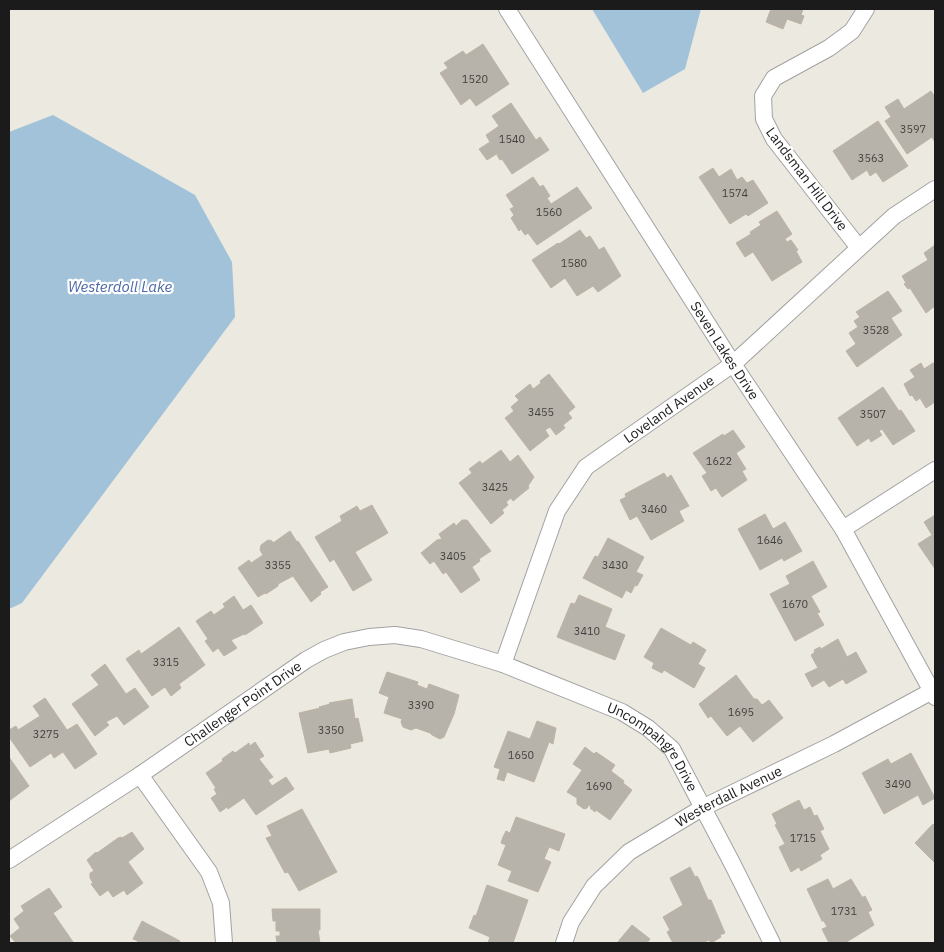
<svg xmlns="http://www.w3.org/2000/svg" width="944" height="952" viewBox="0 0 944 952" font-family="'IBM Plex Sans',sans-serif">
<rect width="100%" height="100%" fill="#eceae0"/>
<g fill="#a1c2d9">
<path d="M592 9H701L685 69 643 93Z"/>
<path d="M53 115 195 195 232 262 235 317 22 603 9 609V132Z"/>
</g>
<g fill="#b8b3aa" stroke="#bdb3a3">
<path d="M771 9H803L801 15 804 16 801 24 787 19 783 29 766 22Z"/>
<path d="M483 44 509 84 476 106 470 98 461 105 440 73 448 68 444 63 463 51 466 55Z"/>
<path d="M931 91 935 97V142L932 137 907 154 885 121 891 117 885 107 898 99 904 109Z"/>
<path d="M511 103 536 140 540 137 549 150 512 174 502 159 500 160 497 155 498 153 487 160 479 149 490 142 486 135 499 126 492 116Z"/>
<path d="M878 121 908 166 883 182 876 172 870 176 867 170 852 180 833 151Z"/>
<path d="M713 168 719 177 731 169 737 180 742 177 747 183 753 180 768 203 748 216 746 214 730 224 699 177Z"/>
<path d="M533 177 540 187 543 185 550 196 547 198 551 204 577 187 592 208 537 245 528 233 525 235 521 229 519 231 511 218 514 215 510 209 514 207 506 195Z"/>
<path d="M777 211 792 234 785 239 787 242 791 240 798 250 796 251 802 262 772 281 753 252 745 257 736 243 751 234 750 232 761 225 759 222Z"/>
<path d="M580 230 586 238 590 236 599 250 604 247 621 276 598 292 593 286 577 296 565 278 551 288 532 260 558 243 559 244Z"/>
<path d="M935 245V306L926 313 910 288 908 289 904 284 906 283 902 276 928 260 924 253Z"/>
<path d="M888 291 902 311 891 318 902 335 857 367 846 351 856 344 849 333 858 327 854 321 860 317 856 312Z"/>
<path d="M921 363 924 369 933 363 935 364V402L926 408 920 398 916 401 912 395 910 396 904 384 915 377 910 370Z"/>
<path d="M549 374 575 407 568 413 572 418 563 425 565 428 556 435 550 427 545 430 549 436 530 451 505 418 514 411 511 407 519 400 515 396 530 384 533 389 541 383 540 381Z"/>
<path d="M883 387 899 411 901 410 915 431 893 445 882 429 879 431 882 435 871 442 869 438 857 446 838 418Z"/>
<path d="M733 430 745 447 736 453 746 469 742 471 747 480 722 497 716 488 711 491 702 476 707 473 693 453 723 434 724 436Z"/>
<path d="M501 450 510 462 518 455 534 477 528 486 529 488 513 501 511 498 506 502 508 505 502 510 504 513 491 524 459 483 472 473 469 469 480 461 482 464Z"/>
<path d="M664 473 667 478 671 475 689 506 679 511 684 521 651 540 637 516 630 520 620 500 626 497 625 494Z"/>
<path d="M372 505 388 533 355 552 372 580 353 591 334 559 330 562 315 537 342 521 340 516 357 506 360 511Z"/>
<path d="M765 514 773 529 785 522 802 551 784 561 782 558 760 570 738 529Z"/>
<path d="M935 515V569L918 544 932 535 924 522Z"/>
<path d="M462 520H467L491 551 479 559 480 561 472 567 480 580 461 593 446 572 443 574 434 561 430 564 421 553 437 540 442 539 439 534 454 523 456 526Z"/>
<path d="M290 531 297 542 298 541 328 587 320 592 321 594 311 602 293 576 278 584V586L266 594 265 593 258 597 238 568 249 560 251 563 263 555 260 550 261 545 268 540 272 541 273 543Z"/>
<path d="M608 538 644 557 636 572 643 575 637 586 635 585 631 593 626 590 622 598 583 578 595 556 598 557Z"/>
<path d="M813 561 827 587 811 596 820 612 817 613 824 625 795 641 770 594 790 584 786 576Z"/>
<path d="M579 595 612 609 605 627 625 635 615 660 557 637 571 603 575 604Z"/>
<path d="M234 596 243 610 251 605 263 623 245 635 244 634 240 636 231 640 237 648 224 656 218 648 213 652 205 641 208 639 196 621 211 611 214 615 225 607 223 604Z"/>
<path d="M179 627 205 665 179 684 181 688 171 696 165 687 152 696 126 659 139 650 141 654Z"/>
<path d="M661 628 691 645 693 642 706 650 698 664 705 668 694 688 664 670 662 673 652 668 654 663 644 657Z"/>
<path d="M838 639 847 657 856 652 867 672 846 684 843 679 829 687 824 680 812 687 805 674 818 668 811 655 815 652 814 650 820 647 821 649Z"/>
<path d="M105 664 126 694 135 688 149 707 124 725 117 716 106 722 109 725 95 736 72 704 99 685 91 675Z"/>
<path d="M387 672 418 682 417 685 427 689 429 684 459 695 454 714 444 737 440 739 432 735 430 733 416 728 411 730 403 727 401 722 402 719 384 713 389 697 379 693Z"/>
<path d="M736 675 754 699H757L762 705 769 700 783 718 753 742 740 726 727 736 711 716 708 718 699 704Z"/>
<path d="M45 698 67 730 77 724 97 754 75 769 63 752 54 758 51 753 30 767 9 737V730L16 726 18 730 40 716 33 706Z"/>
<path d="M352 699 355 719 358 718 363 741 350 744 351 748 330 753 329 749 308 753 299 713 320 708 319 707 330 704 329 703Z"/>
<path d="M537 721 556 728 553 744 549 742 534 782 507 772 504 781 497 779 500 769 494 767 508 731 530 739Z"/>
<path d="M255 742 264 756 259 759 273 777 268 780 272 786 286 777 294 789 256 815 244 798 228 809 227 807 220 812 211 798 217 794 214 789 216 788 206 773 223 761 222 759 233 751 235 753 249 743 250 746Z"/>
<path d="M585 747 594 754 596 752 615 765 611 771 624 781 623 783 632 790 610 820 596 810 595 812 590 808 591 806 589 805 587 808 584 809 577 804V798L567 792 582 770 573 764Z"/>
<path d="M911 753 935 798 923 805 918 795 884 814 862 773 888 759 891 764Z"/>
<path d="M9 757 29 786 9 801Z"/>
<path d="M799 800 804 810 810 807 814 816 817 815 824 829 820 831 829 849 820 855 822 859 801 871 799 867 791 872 779 847 785 844 775 825 777 824 772 814Z"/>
<path d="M302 809 337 872 299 891 288 872 285 873 266 838 272 836 267 826Z"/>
<path d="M516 817 565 834 559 851 549 847 544 859 551 862 538 892 508 881 512 871 498 865 506 845 501 843 503 837 506 831 510 833Z"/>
<path d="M933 824 935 826V863L915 843Z"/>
<path d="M132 832 144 849 128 862 143 883 127 895 124 890 113 897 108 890 100 896 91 884 93 883 90 878V873L94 871 87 860 96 852 97 853 118 838 121 837 122 838Z"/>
<path d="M690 867 695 877 697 876 699 879 708 900H711L725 933 720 935 721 937 711 943 709 940 703 943H673L667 932 670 930 663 917 683 905 670 878Z"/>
<path d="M828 879 833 889 851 879 862 897 861 898 865 896 872 910 868 912 874 925 845 943H829L822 929 827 927 824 921H822L807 889Z"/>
<path d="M487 885 528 900 513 943H488L490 937 469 928 474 915 476 916Z"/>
<path d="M49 888 62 907 53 913 73 942 71 943H16L10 936 20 928 14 919 24 911 21 906Z"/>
<path d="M272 909H320V930H318L320 943H277L276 936H280V931H276V921H273Z"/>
<path d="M142 921 180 941 179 943H137L138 941 133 939Z"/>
<path d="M632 925 650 939 647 943H617Z"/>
</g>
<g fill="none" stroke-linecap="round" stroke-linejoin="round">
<defs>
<g id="minor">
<path id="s1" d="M507 9 733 364 843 529 935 697"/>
<path d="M859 248 774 139 764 119 763 96 774 78 829 48 852 31 866 9"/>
<path d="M843 529 935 470"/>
<path id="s2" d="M503 664 557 511 586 467 733 364 894 216 935 189"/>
<path d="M140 775 209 872 221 903 224 943"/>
<path id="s3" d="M9 860 140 775 306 660 324 650 344 642 369 637 395 635 421 639 503 664 622 712 648 728 672 749 732 863 772 943"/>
<path id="s4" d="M564 943 571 922 594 886 629 852 702 808 834 744 932 691"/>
</g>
</defs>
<use href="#minor" stroke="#a2a2a2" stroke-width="18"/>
<use href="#minor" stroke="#fff" stroke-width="16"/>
</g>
<g text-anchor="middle" stroke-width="4.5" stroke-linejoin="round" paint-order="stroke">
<g font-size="11" fill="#42413f">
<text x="475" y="83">1520</text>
<text x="913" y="133">3597</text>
<text x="512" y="143">1540</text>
<text x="871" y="162">3563</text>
<text x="735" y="197">1574</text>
<text x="549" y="216">1560</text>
<text x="574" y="267">1580</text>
<text x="876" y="334">3528</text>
<text x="541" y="416">3455</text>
<text x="873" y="418">3507</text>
<text x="719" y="465">1622</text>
<text x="495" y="491">3425</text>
<text x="654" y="513">3460</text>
<text x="770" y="544">1646</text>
<text x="453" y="560">3405</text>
<text x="278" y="569">3355</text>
<text x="615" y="569">3430</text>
<text x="795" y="608">1670</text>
<text x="587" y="635">3410</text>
<text x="166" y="666">3315</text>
<text x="421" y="709">3390</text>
<text x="741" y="716">1695</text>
<text x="331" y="734">3350</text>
<text x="46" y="738">3275</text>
<text x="521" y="759">1650</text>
<text x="898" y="788">3490</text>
<text x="599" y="790">1690</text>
<text x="803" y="842">1715</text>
<text x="844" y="915">1731</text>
</g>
<g font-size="14" fill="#1b1b1b" stroke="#fff">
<text transform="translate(807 179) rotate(53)" y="5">Landsman Hill Drive</text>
<text dy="5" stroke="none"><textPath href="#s1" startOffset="405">Seven Lakes Drive</textPath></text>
<text dy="5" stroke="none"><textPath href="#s2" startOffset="316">Loveland Avenue</textPath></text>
<text dy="5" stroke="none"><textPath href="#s3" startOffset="281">Challenger Point Drive</textPath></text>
<text dy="5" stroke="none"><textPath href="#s3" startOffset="739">Uncompahgre Drive</textPath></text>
<text dy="5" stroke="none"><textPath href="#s4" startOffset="228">Westerdall Avenue</textPath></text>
</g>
<g font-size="15" font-style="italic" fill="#4b69a6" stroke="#fff">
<text x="120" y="292">Westerdoll Lake</text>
</g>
</g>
<rect width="944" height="952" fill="none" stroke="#1b1b1b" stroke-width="20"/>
</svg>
